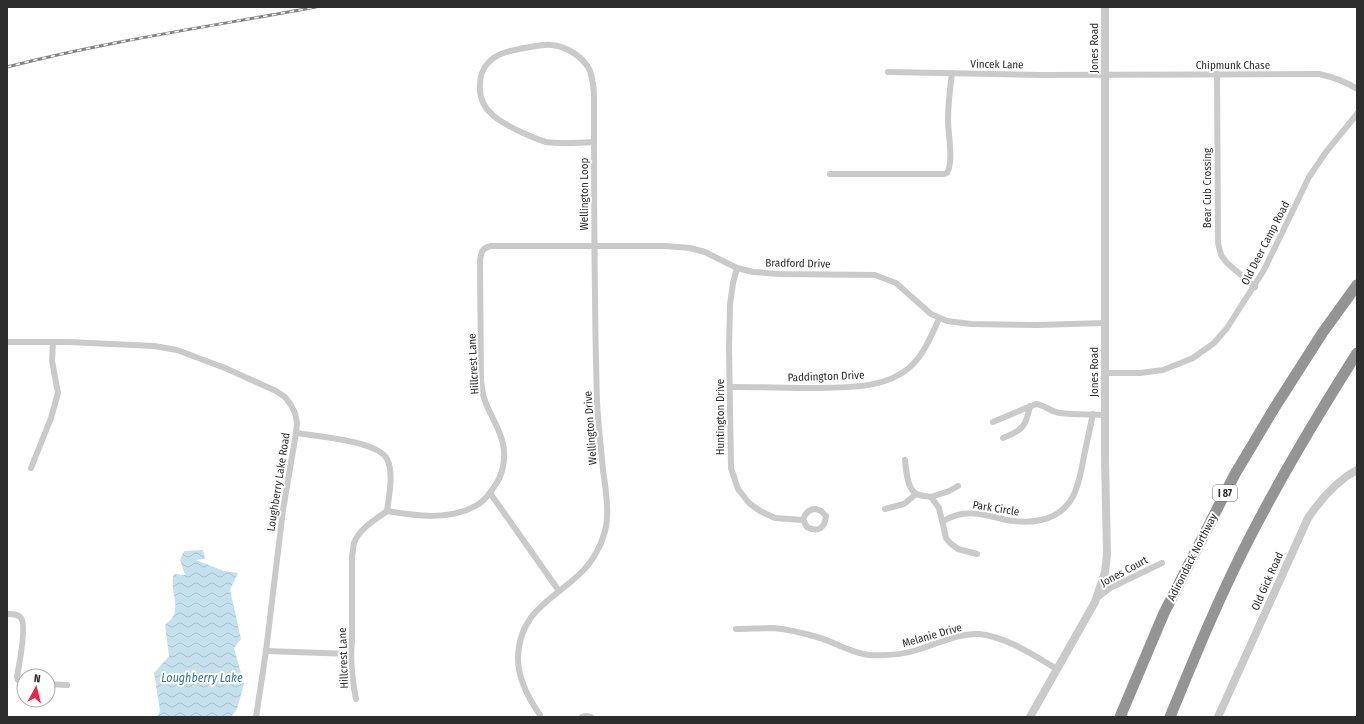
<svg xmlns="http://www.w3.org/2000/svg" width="1364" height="724" viewBox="0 0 1364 724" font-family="'Fira Sans Condensed',sans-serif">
<defs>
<pattern id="water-waves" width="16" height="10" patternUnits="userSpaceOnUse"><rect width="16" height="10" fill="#c5e1ed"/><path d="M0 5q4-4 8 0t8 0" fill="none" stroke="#aac1cc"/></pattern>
</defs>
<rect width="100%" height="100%" fill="#fff"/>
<path fill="url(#water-waves)" d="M203 550 205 559 196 560 224 571 238 573 230 590 241 639 234 648 244 684 237 709 231 717H157L160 711 154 673 169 656 165 625C168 622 172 619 174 615 179 602 169 586 174 574L185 575 180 560 184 551Z"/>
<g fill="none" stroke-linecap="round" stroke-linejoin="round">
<g stroke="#cacaca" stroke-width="6">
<path d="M888 72 1039 75 1319 74C1333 77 1345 81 1357 89"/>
<path d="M1217 74 1218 243 1221 255 1227 263 1255 287"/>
<path d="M830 174H944L947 173C954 161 948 134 948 120 948 104 950 89 952 73"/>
<path d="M737 268 733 283 730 305 729 348 731 468 738 489 749 503 760 511 775 518 803 520"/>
<path d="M7 342H69L154 346 177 350 225 368 276 391 285 397 291 405 295 413 297 423 296 433 283 510 266 651 256 717"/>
<path d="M1105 373H1140L1163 370 1193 358 1214 343 1227 328 1264 270 1309 177 1326 152 1357 114"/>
<path d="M730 387C759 387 787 388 816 388 847 387 884 389 909 368 924 355 931 336 939 319"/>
<path d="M993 422 1036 404C1045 405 1051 412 1060 413 1075 415 1091 414 1106 415"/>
<path d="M296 433C316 436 378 441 387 459 394 472 389 496 387 511"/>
<path d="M1003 438C1023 430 1026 426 1030 406"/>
<path d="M905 460C906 469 907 488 915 493 919 496 926 496 931 497"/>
<path d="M31 468 51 418 58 393 52 361 53 342"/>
<path d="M490 493 559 591"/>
<path d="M931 497 939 508 946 538 950 543 958 549 977 554"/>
<path d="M931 497 949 491 958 486"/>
<path d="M816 509 821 511 826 516C825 528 818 533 807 527L803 520C805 513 809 509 816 509Z"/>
<path d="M885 509 904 504 916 494"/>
<path d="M943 521C964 509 979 513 1002 519 1015 522 1028 523 1041 520 1074 513 1079 485 1084 456 1087 442 1090 428 1093 414"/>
<path d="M1097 598 1110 588 1162 563"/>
<path d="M7 614C12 614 18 614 21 618 27 625 19 666 17 677L18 680 24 683"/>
<path d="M736 629C748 629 760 628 773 628 787 629 803 633 817 637 835 642 851 653 869 655 886 656 901 655 917 650 937 644 958 633 979 634 1007 637 1033 655 1057 669"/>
<path d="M266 651 351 654"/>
<path d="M48 684 67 685"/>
<path d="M356 699C352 679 350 660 352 640V556C353 552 353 547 354 543 360 528 375 520 387 511 416 516 450 521 477 505 485 501 489 494 494 487 503 475 506 459 503 444 500 428 489 414 484 398 482 392 482 386 481 380L480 261C481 252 482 248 491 246H665L690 248 705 252 737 268 753 272 779 274 875 275 896 283 931 314 947 321 971 324 1037 325 1105 323"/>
<path d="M540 715C528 698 518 679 518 658 519 600 573 595 596 553 602 543 607 528 607 516 608 501 605 485 603 470 601 447 598 424 597 401 594 300 594 199 594 98 594 89 593 80 590 71 584 57 566 46 551 45 542 44 533 47 524 48 511 51 498 52 488 63 483 68 480 77 480 85 478 112 502 123 523 133 530 136 538 140 546 142 561 144 578 143 594 142"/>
<path d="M582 717 586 716 591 717"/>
</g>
<g stroke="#cacaca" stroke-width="8">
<path d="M1030 717 1095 602 1105 572 1107 555 1105 458V7"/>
<path d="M1218 717 1308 518C1321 499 1336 481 1357 470"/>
</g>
<g stroke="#949494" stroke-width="11">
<path d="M1120 717 1164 613 1235 474 1275 407 1323 332 1357 285"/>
<path d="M1170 717C1195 656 1220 595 1250 537 1283 473 1319 413 1357 353"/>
</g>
<defs>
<path id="rail" d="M7 67C108 41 213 26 316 7"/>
</defs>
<use href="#rail" stroke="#828282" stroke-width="3"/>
<use href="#rail" stroke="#fff" stroke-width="1.5" stroke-dasharray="4.5" stroke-linecap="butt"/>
</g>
<g text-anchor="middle" stroke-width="4" stroke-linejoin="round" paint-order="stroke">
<rect fill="#fff" stroke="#6c6c6c" stroke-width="1" x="1213" y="485" width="24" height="16" rx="3"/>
<g font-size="10" font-weight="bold" fill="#2d2d2d">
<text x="1225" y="497">I 87</text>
</g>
<g font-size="11" fill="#2d2d2d" stroke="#fff">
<text transform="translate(1094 48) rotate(-90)" y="4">Jones Road</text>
<text transform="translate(997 64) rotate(1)" y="4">Vincek Lane</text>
<text x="1233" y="69">Chipmunk Chase</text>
<text transform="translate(1207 188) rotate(-90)" y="4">Bear Cub Crossing</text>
<text transform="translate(584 194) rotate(-90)" y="4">Wellington Loop</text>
<text transform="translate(1265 243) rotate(-63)" y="4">Old Deer Camp Road</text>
<text transform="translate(798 263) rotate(1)" y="4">Bradford Drive</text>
<text transform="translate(473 364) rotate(-93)" y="4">Hillcrest Lane</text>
<text transform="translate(1094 372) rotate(-90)" y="4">Jones Road</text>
<text transform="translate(826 376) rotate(-2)" y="4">Paddington Drive</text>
<text transform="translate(720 417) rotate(-90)" y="4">Huntington Drive</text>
<text transform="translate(590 428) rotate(-94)" y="4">Wellington Drive</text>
<text transform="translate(278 482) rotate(-81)" y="4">Loughberry Lake Road</text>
<text transform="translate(996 508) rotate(9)" y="4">Park Circle</text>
<text transform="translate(1192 557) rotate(-63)" y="4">Adirondack Northway</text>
<text transform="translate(1124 571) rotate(-28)" y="4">Jones Court</text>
<text transform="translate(1267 581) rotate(-66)" y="4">Old Gick Road</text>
<text transform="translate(932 635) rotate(-16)" y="4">Melanie Drive</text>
<text transform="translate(343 658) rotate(-92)" y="4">Hillcrest Lane</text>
</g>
<g font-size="12" font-style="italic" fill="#377894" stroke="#fff">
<text x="202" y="682">Loughberry Lake</text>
</g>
</g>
<rect width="1364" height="724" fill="none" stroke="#2d2d2d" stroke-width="16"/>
<g transform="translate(36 688) rotate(7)"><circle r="19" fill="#ffffff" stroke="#ababab"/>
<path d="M0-3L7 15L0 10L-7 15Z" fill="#ef2445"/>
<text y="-6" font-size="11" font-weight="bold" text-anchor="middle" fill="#2d2d2d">N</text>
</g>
</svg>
